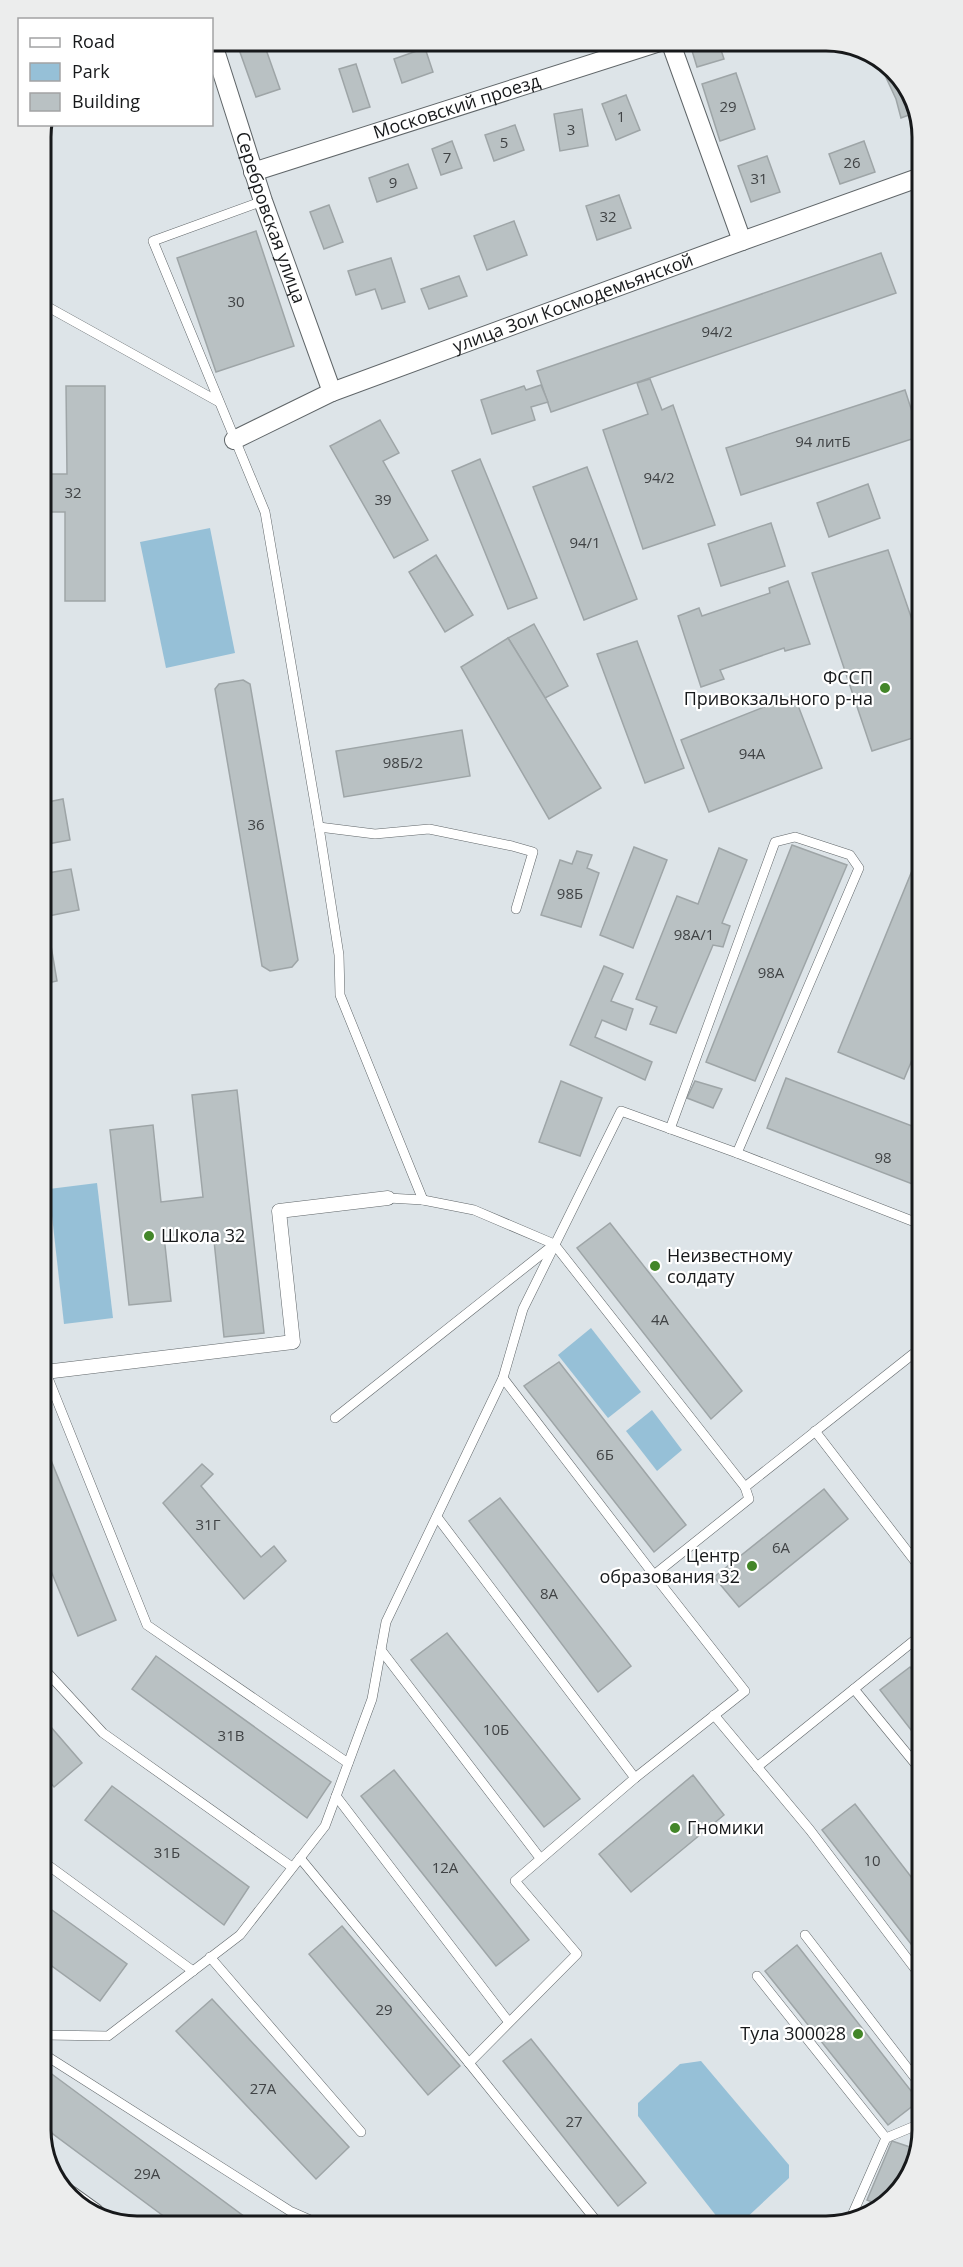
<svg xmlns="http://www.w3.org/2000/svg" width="963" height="2267" viewBox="0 0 963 2267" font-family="'Open Sans',sans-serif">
<rect width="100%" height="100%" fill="#dde4e8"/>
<g fill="#96c0d7">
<path d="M210 528 235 653 166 668 140 542Z"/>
<path d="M97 1183 113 1318 64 1324 49 1189Z"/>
<path d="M591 1328 641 1392 608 1418 558 1355Z"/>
<path d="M652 1410 682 1450 657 1471 626 1431Z"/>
<path d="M701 2061 789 2165V2178L742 2222H721L638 2116V2103L680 2064Z"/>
</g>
<g fill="#b9c1c3" stroke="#9ea5a7" stroke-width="1.5">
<path d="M236 41H263L280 89 256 97Z"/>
<path d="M689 41H718L724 59 697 67Z"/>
<path d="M425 48 433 72 402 83 394 59Z"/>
<path d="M877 58 885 61 917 106V112L901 118 896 99Z"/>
<path d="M356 64 370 107 353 112 339 69Z"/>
<path d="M736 73 755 129 720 141 702 84Z"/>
<path d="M626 95 640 130 616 140 602 104Z"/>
<path d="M582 109 588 146 560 151 554 114Z"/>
<path d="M515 125 524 150 494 161 485 135Z"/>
<path d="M452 141 462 168 441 175 432 149Z"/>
<path d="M864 141 875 172 840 184 829 154Z"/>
<path d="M767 156 780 192 751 202 738 166Z"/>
<path d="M408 164 417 188 377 202 369 178Z"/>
<path d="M619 195 631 228 597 240 586 206Z"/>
<path d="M329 205 343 242 324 249 310 212Z"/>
<path d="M514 221 527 255 487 270 474 236Z"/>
<path d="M256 231 294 346 216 372 177 258Z"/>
<path d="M881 253 896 293 551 412 537 371Z"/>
<path d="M391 258 405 302 382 309 375 289 356 295 348 271Z"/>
<path d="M459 276 467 296 429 309 421 289Z"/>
<path d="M650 379 662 410 673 405 715 525 643 549 603 430 648 414 637 383Z"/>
<path d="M541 385 548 402 531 407 535 420 492 434 481 400 524 386 526 390Z"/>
<path d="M66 386H105V601H65V512H42V474H67Z"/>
<path d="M905 390 918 430V437L741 495 726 448Z"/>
<path d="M380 420 399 453 383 461 428 540 394 558 330 446Z"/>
<path d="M480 459 537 598 508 609 452 471Z"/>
<path d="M587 467 637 599 584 620 533 487Z"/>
<path d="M868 484 880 518 829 537 817 503Z"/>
<path d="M771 523 785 566 721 586 708 544Z"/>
<path d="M888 550 919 640V736L872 751 812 573Z"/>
<path d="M436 555 473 615 445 632 409 572Z"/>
<path d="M788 581 810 644 785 651 784 648 720 670 724 679 701 687 678 616 699 608 702 616 770 593 769 588Z"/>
<path d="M534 624 568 686 545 698 508 638Z"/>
<path d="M508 638 601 788 549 819 461 667Z"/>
<path d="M637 641 684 768 645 783 597 654Z"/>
<path d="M243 680 250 684 298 960 292 967 270 971 262 966 215 689 219 684Z"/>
<path d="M794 695 822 768 709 812 681 740Z"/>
<path d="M462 730 470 776 344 797 336 751Z"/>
<path d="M63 799 70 840 42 845V803Z"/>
<path d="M792 845 847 865 755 1081 706 1062Z"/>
<path d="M634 847 667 860 633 948 600 935Z"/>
<path d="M719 848 747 860 722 923 730 926 723 947 713 945 676 1033 650 1024 657 1007 636 999 677 896 698 904Z"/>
<path d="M577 851 592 855 587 868 599 873 581 927 541 915 560 860 572 864Z"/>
<path d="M916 861 919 862 920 1041 904 1079 838 1052Z"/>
<path d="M71 869 79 910 43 917 42 874Z"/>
<path d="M51 946 57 981 43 984V947Z"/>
<path d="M604 966 623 974 611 1001 633 1009 626 1030 602 1020 595 1037 652 1062 645 1080 570 1045Z"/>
<path d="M786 1078 920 1129V1187L767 1128Z"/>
<path d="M561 1081 602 1098 580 1156 539 1142Z"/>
<path d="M695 1081 722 1089 713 1108 687 1098Z"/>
<path d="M237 1090 264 1333 224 1337 213 1231 164 1236 171 1301 129 1305 110 1130 153 1125 161 1202 203 1197 192 1095Z"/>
<path d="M610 1223 742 1391 711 1419 577 1248Z"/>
<path d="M559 1362 686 1525 654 1552 524 1386Z"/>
<path d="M44 1443 116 1620 78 1636 44 1554Z"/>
<path d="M202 1464 213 1474 201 1486 261 1557 274 1546 286 1561 244 1599 163 1503Z"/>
<path d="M824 1489 848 1519 739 1607 714 1577Z"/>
<path d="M500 1498 631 1666 598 1692 469 1521Z"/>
<path d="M447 1633 580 1799 544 1827 411 1660Z"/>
<path d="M156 1656 331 1782 307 1818 132 1689Z"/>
<path d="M910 1667 921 1681 922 1744 880 1690Z"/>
<path d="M44 1719 82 1763 54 1787 45 1776Z"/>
<path d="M394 1770 529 1940 496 1966 361 1796Z"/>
<path d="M693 1775 724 1815 631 1892 599 1854Z"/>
<path d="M112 1786 249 1887 224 1925 85 1820Z"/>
<path d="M855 1804 922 1891V1958L822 1830Z"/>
<path d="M45 1905 127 1964 100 2001 45 1961Z"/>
<path d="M342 1926 460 2066 428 2095 309 1954Z"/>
<path d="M797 1945 919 2101 888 2125 765 1971Z"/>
<path d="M212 1999 349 2147 316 2179 176 2031Z"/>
<path d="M531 2039 646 2183 618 2206 503 2061Z"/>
<path d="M45 2069 249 2220 245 2226H177L45 2128Z"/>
<path d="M892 2141 916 2149 903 2188 880 2205 867 2200Z"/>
</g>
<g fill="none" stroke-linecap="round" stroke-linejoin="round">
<defs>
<g id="service">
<path d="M263 201 153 241 265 512 319 827 339 955 340 995 423 1200"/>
<path d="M48 307 219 402"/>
<path d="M319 827 375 834 429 829 512 846 533 852 516 909"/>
<path d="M670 1129 775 842 795 837 850 855 859 868 737 1153 920 1224"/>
<path d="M388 1198 423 1200 474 1210 554 1244 745 1487"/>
<path d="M44 1368 147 1625 348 1763"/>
<path d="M503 1378 654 1575"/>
<path d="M335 1418 552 1246"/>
<path d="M815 1431 921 1569"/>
<path d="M437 1517 635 1778"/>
<path d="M381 1650 540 1858"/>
<path d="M44 1669 103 1733 292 1867"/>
<path d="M854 1689 922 1772"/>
<path d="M714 1715 810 1830 922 1978"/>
<path d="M757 1767 921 1635"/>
<path d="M336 1796 508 2021"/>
<path d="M300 1858 469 2063"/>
<path d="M45 1863 193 1971"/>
<path d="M805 1935 922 2087"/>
<path d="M210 1957 361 2132"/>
<path d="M757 1976 886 2138 922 2123"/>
<path d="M45 2035 108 2036 240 1935 325 1826 372 1699 386 1622 503 1378 523 1309 621 1111 737 1153"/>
<path d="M45 2055 290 2211 322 2225"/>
<path d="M849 2222 886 2138"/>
<path d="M598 2223 469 2063 577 1954 515 1881 635 1778 745 1691 654 1575 749 1499 745 1487 913 1354 921 1363"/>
</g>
<path id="pedestrian" d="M45 1372 293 1342 279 1211 388 1198"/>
<g id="minor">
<path id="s1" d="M212 41 263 201 332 392"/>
<path d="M670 41 742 241"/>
<path id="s2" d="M253 172 663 41"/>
<path id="s3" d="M234 440 332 392 742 241 918 178"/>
<path d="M70 2195 95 2213"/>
</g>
</defs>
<use href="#service" stroke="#606669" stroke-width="10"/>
<use href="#pedestrian" stroke="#606669" stroke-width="15"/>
<use href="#minor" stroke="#606669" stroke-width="20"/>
<use href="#service" stroke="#fff" stroke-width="9"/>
<use href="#pedestrian" stroke="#fff" stroke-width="14"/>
<use href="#minor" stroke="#fff" stroke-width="18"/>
</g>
<g fill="#438629" stroke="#fff" stroke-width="2">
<circle cx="885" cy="688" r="6"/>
<circle cx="149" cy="1236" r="6"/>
<circle cx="655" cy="1266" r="6"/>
<circle cx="752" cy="1566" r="6"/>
<circle cx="675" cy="1828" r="6"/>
<circle cx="858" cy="2034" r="6"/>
</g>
<g text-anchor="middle" stroke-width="4.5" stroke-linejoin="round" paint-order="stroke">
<g font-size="15" fill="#404345">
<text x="728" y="112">29</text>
<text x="621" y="122">1</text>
<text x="571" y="135">3</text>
<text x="504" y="148">5</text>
<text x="447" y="163">7</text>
<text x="852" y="168">26</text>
<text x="759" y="184">31</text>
<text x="393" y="188">9</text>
<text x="608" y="222">32</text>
<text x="236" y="307">30</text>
<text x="717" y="337">94/2</text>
<text x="823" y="447">94 литБ</text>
<text x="659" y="483">94/2</text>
<text x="73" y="498">32</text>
<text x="383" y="505">39</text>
<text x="585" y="548">94/1</text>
<text x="752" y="759">94А</text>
<text x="403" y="768">98Б/2</text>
<text x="256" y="830">36</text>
<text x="570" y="899">98Б</text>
<text x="694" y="940">98А/1</text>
<text x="771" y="978">98А</text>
<text x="883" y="1163">98</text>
<text x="660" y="1325">4А</text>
<text x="605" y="1460">6Б</text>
<text x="208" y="1530">31Г</text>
<text x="781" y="1553">6А</text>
<text x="549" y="1599">8А</text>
<text x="496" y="1735">10Б</text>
<text x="231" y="1741">31В</text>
<text x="167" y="1858">31Б</text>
<text x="872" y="1866">10</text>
<text x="445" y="1873">12А</text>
<text x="384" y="2015">29</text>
<text x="263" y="2094">27А</text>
<text x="574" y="2127">27</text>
<text x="147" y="2179">29А</text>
</g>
<g font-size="18" fill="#17191b" stroke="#fff">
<text dy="6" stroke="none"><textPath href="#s2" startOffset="214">Московский проезд</textPath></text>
<text dy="6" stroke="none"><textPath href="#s1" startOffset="186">Серебровская улица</textPath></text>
<text dy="6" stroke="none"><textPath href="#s3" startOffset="366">улица Зои Космодемьянской</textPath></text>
</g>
<g font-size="18" fill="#17191b" stroke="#fff" text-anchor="end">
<text x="873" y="684">ФССП<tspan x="873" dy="21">Привокзального р-на</tspan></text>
<text x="161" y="1242" text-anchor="start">Школа 32</text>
<text x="667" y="1262" text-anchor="start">Неизвестному<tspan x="667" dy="21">солдату</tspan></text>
<text x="740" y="1562">Центр<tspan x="740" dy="21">образования 32</tspan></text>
<text x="687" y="1834" text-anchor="start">Гномики</text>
<text x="846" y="2040">Тула 300028</text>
</g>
</g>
<path d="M0 0H963V2267H0ZM137 51H826A86 86 0 0 1 912 137V2130A86 86 0 0 1 826 2216H137A86 86 0 0 1 51 2130V137A86 86 0 0 1 137 51Z" fill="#eceded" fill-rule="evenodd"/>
<path fill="none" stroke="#17191b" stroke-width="3" d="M137 51H826A86 86 0 0 1 912 137V2130A86 86 0 0 1 826 2216H137A86 86 0 0 1 51 2130V137A86 86 0 0 1 137 51Z"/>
<rect x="18" y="18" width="195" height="108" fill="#ffffff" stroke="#a2a3a4" stroke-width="1.5"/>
<rect x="30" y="38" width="30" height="9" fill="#ffffff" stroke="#a2a3a4" stroke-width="1.5"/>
<text x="72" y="48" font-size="18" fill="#17191b">Road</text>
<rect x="30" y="63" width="30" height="18" fill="#96c0d7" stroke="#a2a3a4" stroke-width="1.5"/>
<text x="72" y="78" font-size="18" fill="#17191b">Park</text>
<rect x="30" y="93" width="30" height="18" fill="#b9c1c3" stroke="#a2a3a4" stroke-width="1.5"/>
<text x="72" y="108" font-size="18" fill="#17191b">Building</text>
</svg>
